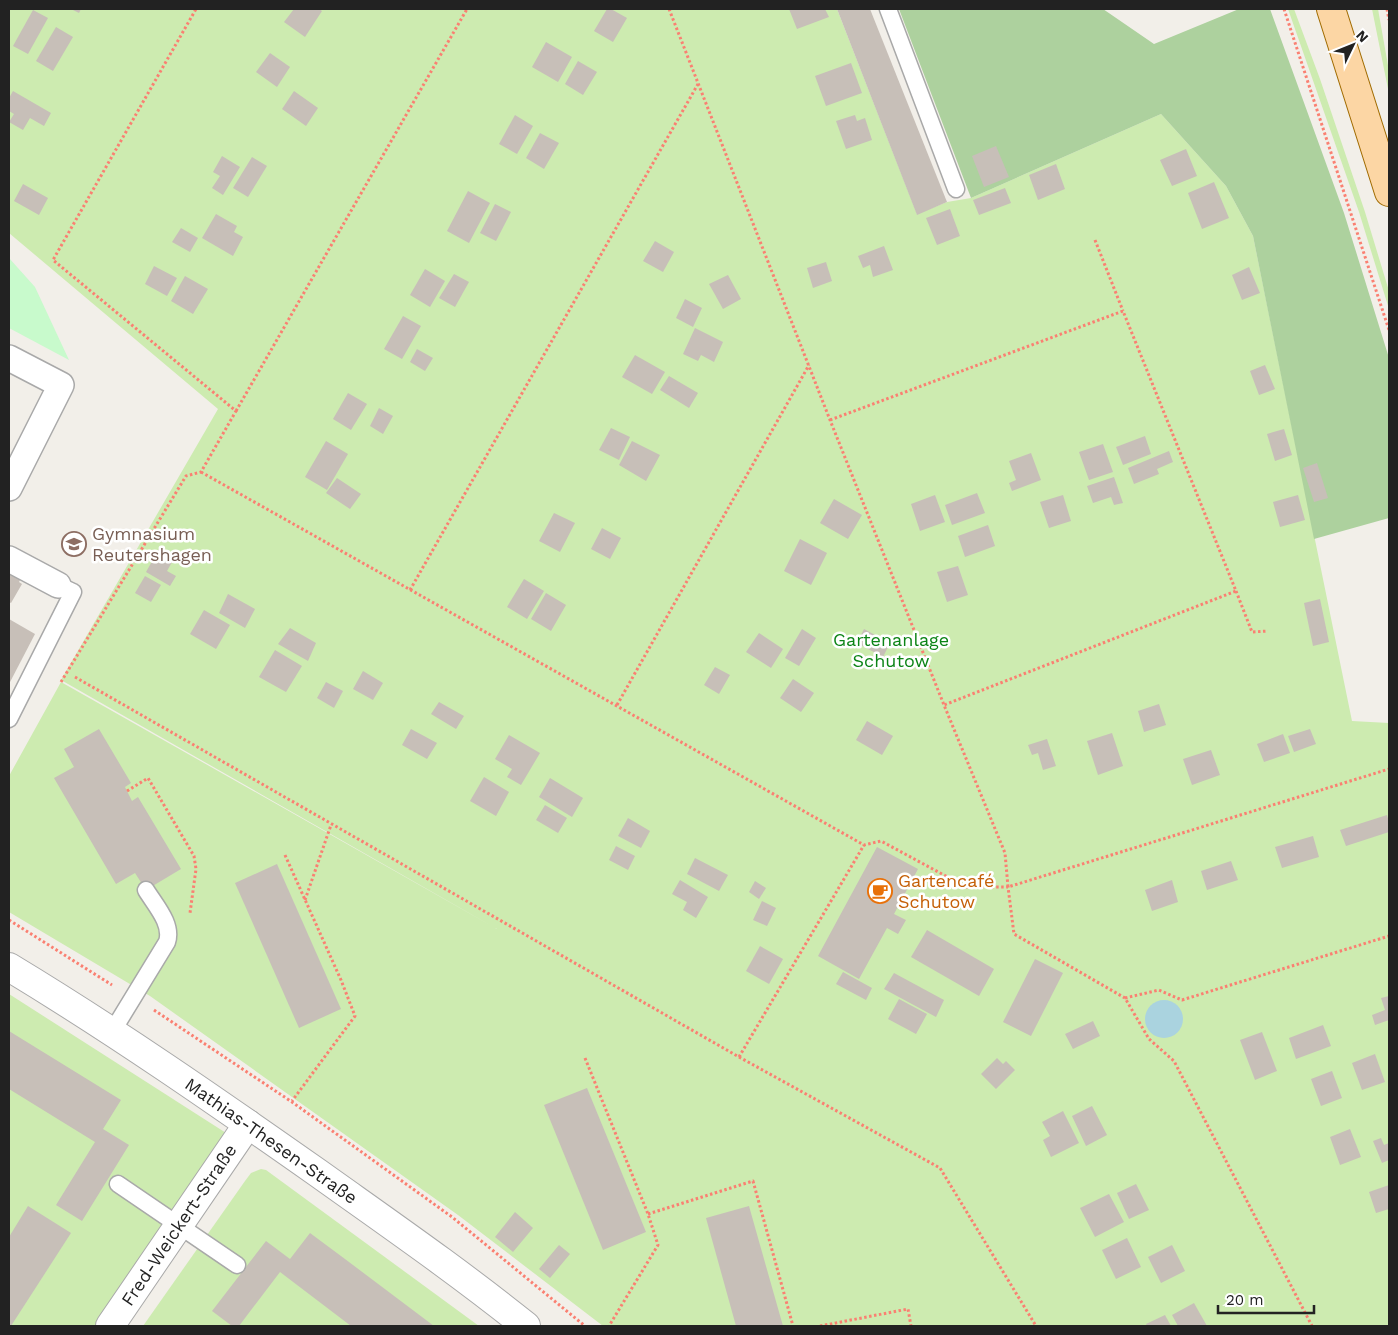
<svg xmlns="http://www.w3.org/2000/svg" width="1398" height="1335" viewBox="0 0 1398 1335" font-family="'Work Sans',sans-serif">
<rect width="100%" height="100%" fill="#f2efe9"/>
<g fill="#cdebb0">
<path d="M9 9H837L917 214 947 202 971 198 1161 114 1226 186 1253 236 1352 721 1389 723V1326H603L458 1215 150 996 9 912V776L61 682 497 929 61 680 218 409 9 233Z"/>
<path d="M1288 9H1294L1320 79 1365 212 1389 291V309L1359 212Z"/>
<path d="M1372 9H1378L1389 71V94Z"/>
<path d="M9 994 237 1140 110 1326H9Z"/>
<path d="M261 1169 266 1170 479 1326H143L245 1181 251 1173Z"/>
</g>
<path fill="#add19e" d="M899 9H1103L1154 44 1239 9H1270L1344 213 1389 358V518L1314 539 1253 236 1226 186 1161 114 971 198Z"/>
<path fill="#c8facc" d="M9 258 35 287 69 360 9 328Z"/>
<circle fill="#aad3df" cx="1164" cy="1019" r="19"/>
<g fill="#c7bfb8">
<path d="M71 9H81L79 13Z"/>
<path d="M294 9H319L322 11 305 37 284 22Z"/>
<path d="M607 9H611L627 18 613 42 594 31Z"/>
<path d="M789 9H825L829 17 797 29Z"/>
<path d="M837 9H870L947 202 917 215Z"/>
<path d="M33 10 48 18 28 54 13 46Z"/>
<path d="M56 27 73 37 53 71 36 61Z"/>
<path d="M546 42 572 57 558 82 532 67Z"/>
<path d="M270 53 290 67 277 87 256 72Z"/>
<path d="M578 61 597 72 583 95 565 84Z"/>
<path d="M851 63 862 93 826 106 815 76Z"/>
<path d="M13 91 51 113 44 126 30 118 23 130 9 122 14 114 9 111V98Z"/>
<path d="M294 91 318 108 306 126 282 109Z"/>
<path d="M515 115 533 126 517 154 499 144Z"/>
<path d="M855 115 857 121 865 118 872 140 846 149 836 121Z"/>
<path d="M540 133 559 143 544 169 526 158Z"/>
<path d="M996 146 1009 177 984 187 972 156Z"/>
<path d="M1186 149 1197 176 1172 186 1160 160Z"/>
<path d="M222 156 240 167 223 195 212 188 220 176 213 172Z"/>
<path d="M252 157 267 166 248 197 233 188Z"/>
<path d="M1056 164 1065 189 1038 200 1029 175Z"/>
<path d="M1214 182 1229 218 1202 229 1188 193Z"/>
<path d="M23 184 48 198 39 215 14 201Z"/>
<path d="M1005 188 1011 203 979 215 973 200Z"/>
<path d="M468 191 490 203 469 243 447 231Z"/>
<path d="M495 204 511 212 496 241 480 233Z"/>
<path d="M950 209 960 236 937 245 926 218Z"/>
<path d="M216 214 237 226 234 232 243 237 233 256 202 238Z"/>
<path d="M181 228 198 238 190 252 172 242Z"/>
<path d="M655 241 674 252 663 272 643 261Z"/>
<path d="M884 246 893 270 873 277 870 265 863 268 858 256Z"/>
<path d="M826 262 832 281 813 288 807 268Z"/>
<path d="M154 266 177 278 167 296 145 284Z"/>
<path d="M1249 267 1260 293 1242 300 1232 275Z"/>
<path d="M425 269 445 281 430 307 410 295Z"/>
<path d="M454 274 469 282 455 307 439 298Z"/>
<path d="M728 275 741 299 723 309 709 284Z"/>
<path d="M185 276 208 289 193 314 171 301Z"/>
<path d="M685 299 702 308 693 327 676 318Z"/>
<path d="M403 316 421 326 402 359 384 349Z"/>
<path d="M695 328 723 342 714 362 701 355 698 361 683 354Z"/>
<path d="M417 349 433 358 425 371 410 362Z"/>
<path d="M635 355 665 372 652 394 622 377Z"/>
<path d="M1265 365 1275 389 1259 395 1250 371Z"/>
<path d="M669 376 698 393 689 408 660 390Z"/>
<path d="M348 393 367 404 351 430 333 419Z"/>
<path d="M379 408 393 416 383 434 370 426Z"/>
<path d="M611 428 630 437 619 460 599 450Z"/>
<path d="M1284 429 1292 455 1275 461 1267 434Z"/>
<path d="M1145 436 1151 454 1123 465 1116 447Z"/>
<path d="M326 441 348 454 327 490 305 477Z"/>
<path d="M632 441 660 455 646 481 619 465Z"/>
<path d="M1103 444 1113 472 1089 480 1079 452Z"/>
<path d="M1169 451 1173 462 1157 469 1159 474 1134 484 1128 468Z"/>
<path d="M1031 453 1041 480 1012 491 1009 483 1016 480 1009 461Z"/>
<path d="M1317 463 1328 498 1314 502 1303 468Z"/>
<path d="M1114 477 1123 503 1114 505 1111 497 1093 503 1087 486Z"/>
<path d="M337 478 361 494 350 509 326 493Z"/>
<path d="M977 493 985 513 952 525 945 505Z"/>
<path d="M935 495 945 522 920 531 911 504Z"/>
<path d="M1063 495 1071 521 1049 528 1040 502Z"/>
<path d="M1298 495 1305 520 1280 527 1273 502Z"/>
<path d="M834 499 862 515 848 539 820 523Z"/>
<path d="M554 513 575 523 560 552 539 541Z"/>
<path d="M988 525 995 546 965 557 958 536Z"/>
<path d="M602 528 621 538 610 559 591 549Z"/>
<path d="M800 539 827 553 811 585 784 571Z"/>
<path d="M160 547 176 555 167 571 176 576 170 586 146 572Z"/>
<path d="M958 566 968 595 947 602 937 572Z"/>
<path d="M9 571 21 578 19 582 22 584 11 603 9 602Z"/>
<path d="M145 576 161 585 151 602 135 593Z"/>
<path d="M524 579 544 591 527 619 507 607Z"/>
<path d="M546 593 566 605 551 631 531 619Z"/>
<path d="M228 594 255 609 245 628 219 613Z"/>
<path d="M1320 599 1329 642 1313 646 1304 603Z"/>
<path d="M204 610 230 625 216 649 190 634Z"/>
<path d="M9 619 35 634 9 684Z"/>
<path d="M290 628 316 643 308 661 278 644Z"/>
<path d="M802 629 816 638 799 666 785 658Z"/>
<path d="M864 629 890 643 883 657 857 643Z"/>
<path d="M759 633 783 649 771 668 746 652Z"/>
<path d="M275 650 302 666 286 692 259 677Z"/>
<path d="M715 667 730 675 719 694 704 685Z"/>
<path d="M363 671 383 683 373 700 353 689Z"/>
<path d="M793 679 814 693 801 712 780 698Z"/>
<path d="M326 682 343 691 334 708 317 698Z"/>
<path d="M439 702 464 716 456 729 431 714Z"/>
<path d="M1159 704 1166 725 1144 732 1138 711Z"/>
<path d="M867 721 893 736 882 755 856 740Z"/>
<path d="M99 729 131 783 125 787 132 801 138 797 181 869 146 890 135 873 116 884 54 778 74 767 64 749Z"/>
<path d="M411 729 437 743 427 759 402 745Z"/>
<path d="M1310 729 1316 744 1294 752 1288 736Z"/>
<path d="M1112 733 1123 766 1098 775 1087 741Z"/>
<path d="M1283 734 1290 753 1264 762 1257 744Z"/>
<path d="M509 735 540 753 521 785 507 777 512 769 495 759Z"/>
<path d="M1047 739 1056 766 1043 770 1038 753 1032 755 1028 745Z"/>
<path d="M1211 750 1220 775 1192 785 1183 759Z"/>
<path d="M484 777 509 792 496 816 470 801Z"/>
<path d="M550 778 583 798 572 817 539 797Z"/>
<path d="M545 805 567 818 558 833 536 820Z"/>
<path d="M1387 815 1389 822V832L1346 846 1340 830Z"/>
<path d="M628 818 650 831 641 848 618 836Z"/>
<path d="M1313 836 1319 857 1282 868 1275 847Z"/>
<path d="M616 846 635 856 628 870 609 860Z"/>
<path d="M877 847 918 869 894 914 906 920 898 934 887 928 859 979 818 956Z"/>
<path d="M695 858 728 875 719 891 687 874Z"/>
<path d="M1231 861 1238 880 1207 890 1201 871Z"/>
<path d="M277 864 341 1009 299 1028 235 883Z"/>
<path d="M680 880 708 897 696 918 683 910 687 902 672 894Z"/>
<path d="M1172 880 1178 902 1152 911 1145 890Z"/>
<path d="M755 881 766 888 759 899 749 892Z"/>
<path d="M762 901 776 908 767 926 753 920Z"/>
<path d="M927 930 994 969 979 996 911 957Z"/>
<path d="M760 946 783 959 769 984 746 971Z"/>
<path d="M1035 959 1063 973 1031 1036 1003 1022Z"/>
<path d="M843 972 872 988 866 1000 836 984Z"/>
<path d="M894 973 944 1000 936 1017 884 989Z"/>
<path d="M1389 996V1020L1375 1025 1372 1015 1385 1010 1381 998Z"/>
<path d="M899 999 927 1014 916 1034 888 1019Z"/>
<path d="M1093 1021 1100 1036 1073 1049 1065 1034Z"/>
<path d="M1323 1025 1331 1046 1296 1059 1289 1038Z"/>
<path d="M9 1031 121 1100 103 1129 129 1145 82 1221 56 1205 95 1142 9 1089Z"/>
<path d="M1262 1032 1277 1071 1255 1080 1240 1040Z"/>
<path d="M1375 1054 1385 1082 1362 1090 1352 1063Z"/>
<path d="M997 1058 1003 1064 1006 1061 1015 1070 996 1089 981 1074Z"/>
<path d="M1332 1071 1342 1098 1321 1106 1311 1079Z"/>
<path d="M587 1088 646 1232 603 1250 544 1105Z"/>
<path d="M1092 1106 1107 1135 1086 1146 1072 1116Z"/>
<path d="M1063 1111 1079 1143 1051 1157 1043 1140 1050 1136 1042 1122Z"/>
<path d="M1350 1129 1361 1157 1340 1165 1330 1137Z"/>
<path d="M1381 1138 1384 1145 1389 1143V1160L1382 1163 1373 1141Z"/>
<path d="M1136 1184 1149 1210 1129 1219 1117 1193Z"/>
<path d="M1389 1185V1209L1376 1213 1369 1192Z"/>
<path d="M1109 1194 1124 1222 1095 1237 1080 1208Z"/>
<path d="M28 1206 71 1233 11 1326H9V1237Z"/>
<path d="M749 1206 760 1245 783 1326H736L706 1218Z"/>
<path d="M515 1212 533 1228 513 1252 495 1237Z"/>
<path d="M310 1233 345 1259 434 1326H351L280 1272 239 1326H232L212 1311 266 1241 290 1259Z"/>
<path d="M1127 1238 1141 1267 1116 1279 1102 1250Z"/>
<path d="M559 1245 570 1254 550 1278 539 1269Z"/>
<path d="M1172 1245 1185 1271 1161 1283 1148 1257Z"/>
<path d="M1194 1303 1207 1326H1178L1172 1315Z"/>
<path d="M1165 1315 1171 1326H1147L1146 1324Z"/>
</g>
<g fill="none" stroke-linecap="round" stroke-linejoin="round">
<defs>
<g id="service">
<path d="M888 9 956 189"/>
<path d="M9 719 73 592 58 585"/>
<path d="M112 1032 167 942C173 924 155 905 146 890"/>
<path d="M118 1184 237 1265"/>
</g>
<g id="pedestrian">
<path d="M9 358 61 385 9 488"/>
<path d="M9 559 58 585"/>
</g>
<g id="minor">
<path d="M9 967C115 1031 217 1102 318 1173 388 1223 459 1272 526 1326"/>
<path d="M110 1326 248 1124"/>
</g>
<path id="primary" d="M1331 9 1389 192"/>
</defs>
<use href="#service" stroke="#a9a9a9" stroke-width="19"/>
<use href="#pedestrian" stroke="#a9a9a9" stroke-width="28"/>
<use href="#minor" stroke="#a9a9a9" stroke-width="30"/>
<use href="#primary" stroke="#a06b00" stroke-width="30"/>
<g stroke="#fa8072" stroke-width="3" stroke-dasharray="2.5 2.5" stroke-linecap="butt">
<path d="M669 9 830 420 944 705 1005 853 1008 887 1389 769"/>
<path d="M1284 9 1389 330"/>
<path d="M1387 9 1389 20"/>
<path d="M1095 240 1123 311"/>
<path d="M236 411 467 9"/>
<path d="M830 420 1123 311 1236 591 944 705"/>
<path d="M201 472 864 845 881 841 966 887H1008L1014 934 1125 998 1149 1039 1174 1061 1312 1326"/>
<path d="M410 590 698 84"/>
<path d="M1236 591 1252 632 1268 631"/>
<path d="M75 677 739 1057 940 1168 1036 1326"/>
<path d="M61 682 186 476 201 472 236 411 53 260 196 9"/>
<path d="M617 705 809 365"/>
<path d="M127 791 148 778 194 856 196 869 190 913"/>
<path d="M285 855 341 980 355 1016 292 1101"/>
<path d="M305 900 331 825"/>
<path d="M9 920 112 985"/>
<path d="M1125 998 1159 990 1182 1000 1389 936"/>
<path d="M154 1010 292 1102 452 1217 585 1326"/>
<path d="M739 1057 864 845"/>
<path d="M585 1058 648 1214 658 1245 609 1326"/>
<path d="M648 1214 753 1181 793 1326"/>
<path d="M820 1326 908 1309 911 1326"/>
</g>
<use href="#service" stroke="#fff" stroke-width="16"/>
<use href="#pedestrian" stroke="#fff" stroke-width="25"/>
<use href="#minor" stroke="#fff" stroke-width="28"/>
<use href="#primary" stroke="#fcd6a4" stroke-width="28"/>
</g>
<defs>
<symbol id="school-ring" viewBox="-11 -11 22 22"><circle r="9.5" fill="#fff" stroke="#8d6e63" stroke-width="1.5"/><path d="M0-5L7-2L0 1L-7-2ZM-4 1L0 2.5L4 1V4Q0 6-4 4Z" fill="#8d6e63"/></symbol>
<symbol id="cafe-ring" viewBox="-11 -11 22 22"><circle r="9.5" fill="#fff" stroke="#e8710a" stroke-width="1.5"/><path d="M-5.5-4.5H6V0H3Q3 3.5 0 3.5H-2.5Q-5.5 3.5-5.5 0ZM3-3.2v2h1.7v-2ZM-6 4.5H4V6H-6Z" fill="#e8710a"/></symbol>
</defs>
<g fill-rule="evenodd">
<use href="#school-ring" x="60" y="530" width="28" height="28"/>
<use href="#cafe-ring" x="866" y="877" width="28" height="28"/>
</g>
<g text-anchor="middle" stroke-width="5" stroke-linejoin="round" paint-order="stroke">
<g font-size="18" fill="#785e54" stroke="#fff" text-anchor="start">
<text x="92" y="540">Gymnasium<tspan x="92" dy="21">Reutershagen</tspan></text>
</g>
<g font-size="18" fill="#0c8416" stroke="#fff">
<text x="891" y="646">Gartenanlage<tspan x="891" dy="21">Schutow</tspan></text>
</g>
<g font-size="18" fill="#c56008" stroke="#fff" text-anchor="start">
<text x="898" y="887">Gartencafé<tspan x="898" dy="21">Schutow</tspan></text>
</g>
<g font-size="18" fill="#222" stroke="#fff">
<text transform="translate(271 1141) rotate(35)" y="6">Mathias-Thesen-Straße</text>
<text transform="translate(179 1225) rotate(-56)" y="6">Fred-Weickert-Straße</text>
</g>
</g>
<rect width="1398" height="1335" fill="none" stroke="#222222" stroke-width="20"/>
<g transform="translate(1353 45) rotate(47)" stroke="#ffffff" stroke-width="4" paint-order="stroke">
<path d="M0-4L9 19L0 12L-9 19Z" fill="#222222"/>
<text y="-8" font-size="14" font-weight="bold" text-anchor="middle" fill="#222222">N</text>
</g>
<path d="M1218 1305v8h96v-8" fill="none" stroke="#222222" stroke-width="2.5"/>
<text x="1226" y="1305" font-size="15" fill="#222222" stroke="#ffffff" stroke-width="4" paint-order="stroke">20 m</text>
</svg>
